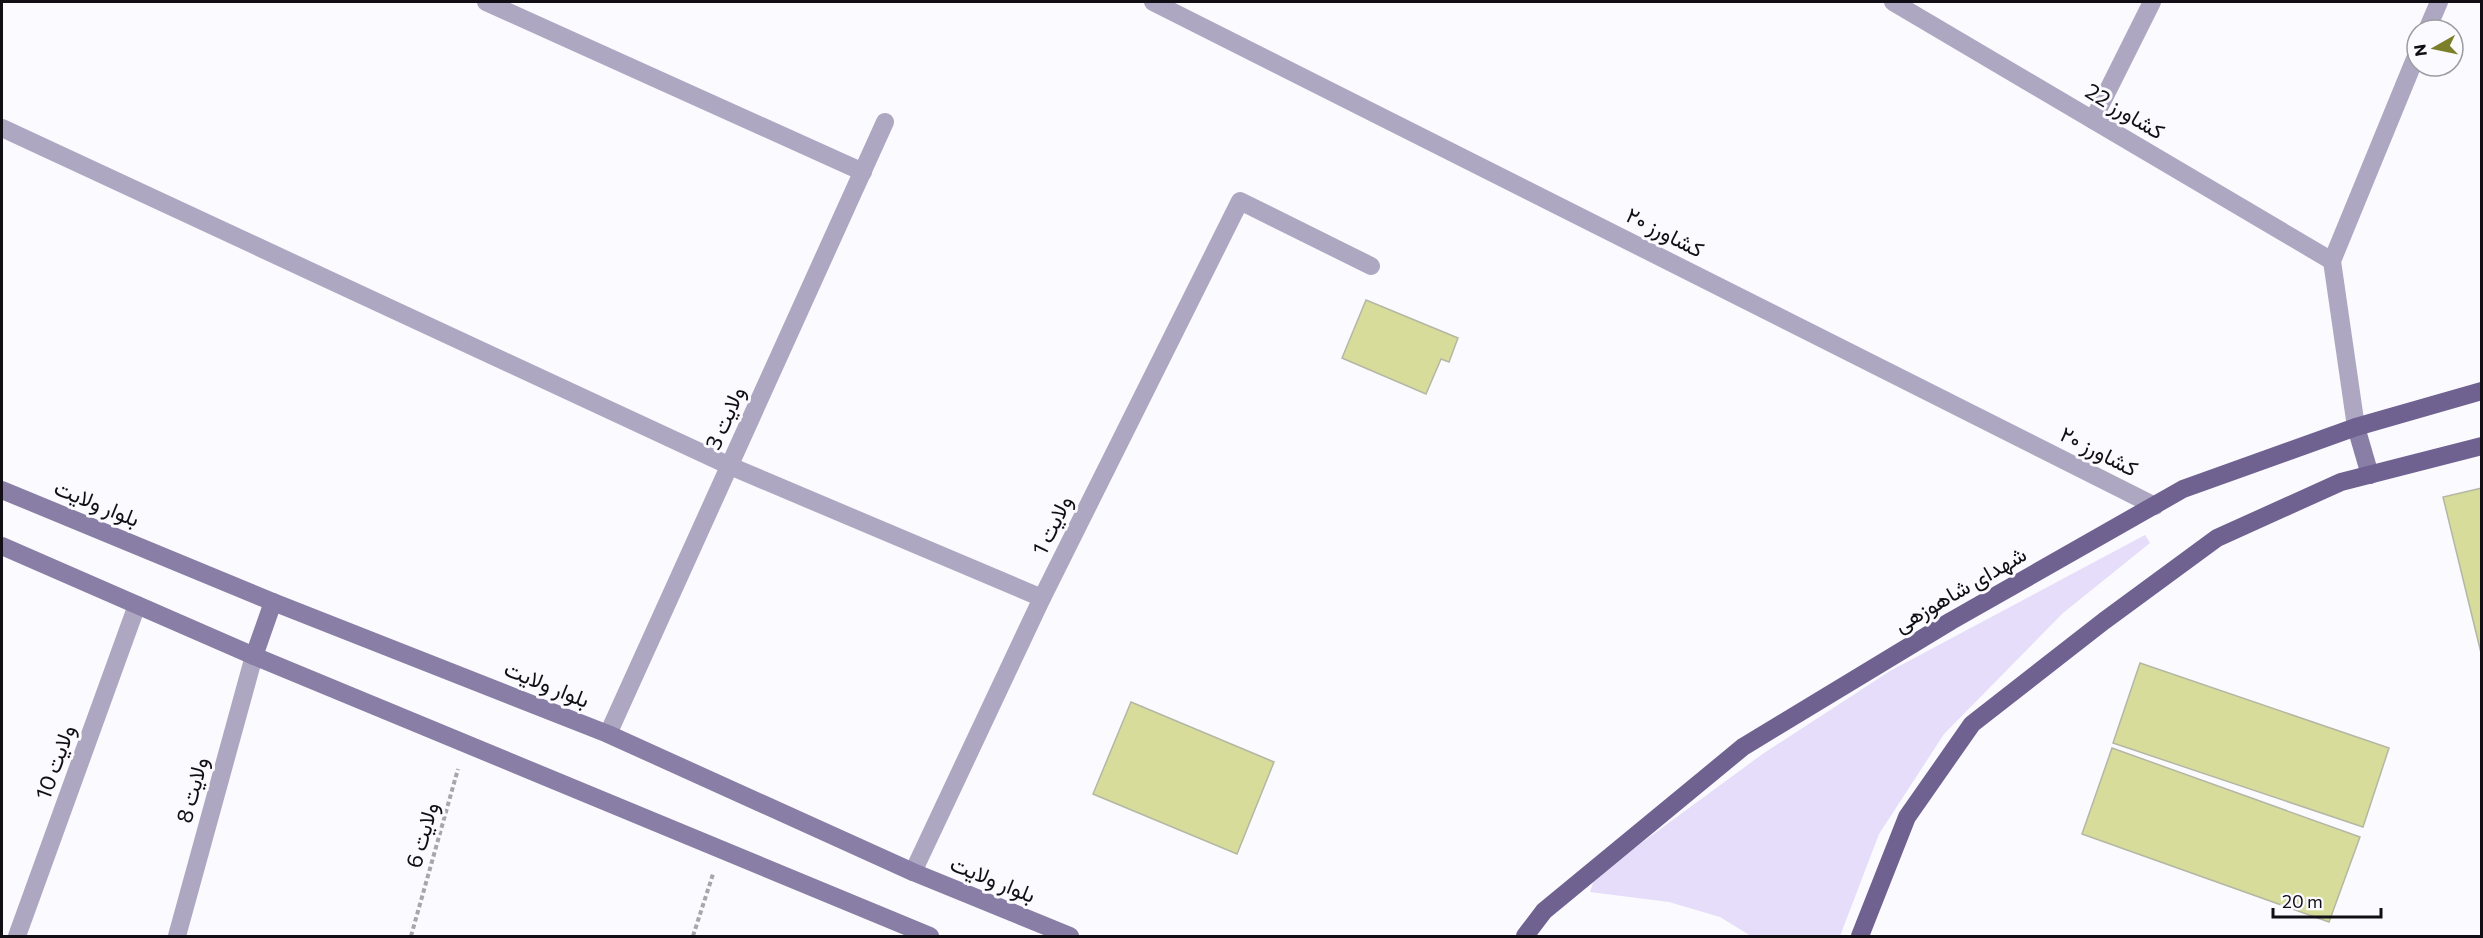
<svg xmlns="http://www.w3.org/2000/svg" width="2483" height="938" viewBox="0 0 2483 938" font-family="Commissioner,Vazirmatn,sans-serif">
<rect width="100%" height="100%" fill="#fbfafe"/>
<path fill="#e5ddf9" d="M2145 535 2150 543 2063 613 1944 734 1879 834 1840 936H1751L1720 917 1669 902 1590 892 1595 877 1764 753 1890 671Z"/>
<g fill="#d7dc9a" stroke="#b5b7a5" stroke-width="1.5">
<path d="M1366 300 1458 338 1449 362 1441 359 1426 394 1342 358Z"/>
<path d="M2482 488V657L2443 497Z"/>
<path d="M2140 663 2389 748 2363 827 2113 743Z"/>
<path d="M1131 702 1274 762 1237 854 1093 794Z"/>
<path d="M2112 748 2360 837 2329 922 2082 834Z"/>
</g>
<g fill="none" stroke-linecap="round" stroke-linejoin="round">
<g stroke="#a8a6ab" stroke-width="4" stroke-dasharray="4.5 3" stroke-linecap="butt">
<path d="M411 936 458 769"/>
<path d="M693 936 713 874"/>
</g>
<g stroke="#aea7c2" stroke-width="18">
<path d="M486 2 863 172"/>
<path d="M1153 2 2155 506"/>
<path d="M1893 2 2332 261"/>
<path d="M2427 30 2439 2"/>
<path d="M2093 120 2152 2"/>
<path d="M2 128 730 466 1042 598"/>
<path d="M2356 427 2332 261 2417 54"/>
<path d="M608 734 885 122"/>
<path d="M913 872 1042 598 1240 201 1371 266"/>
<path d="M17 936 137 605"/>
<path d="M177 936 254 656"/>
</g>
<g stroke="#897ea5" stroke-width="18">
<path d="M2356 427 2370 475"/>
<path d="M2 490 273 602 608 734 913 872 1070 936"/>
<path d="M2 546 254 656 930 936"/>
<path d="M254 656 273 602"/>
</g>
<g stroke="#6f6190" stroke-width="18">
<path d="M1525 936 1544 911 1743 747 1951 621 2183 489 2356 427 2482 391"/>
<path d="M1860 936 1907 817 1972 724 2104 621 2217 538 2341 482 2482 446"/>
</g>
</g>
<g text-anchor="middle" stroke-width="6" stroke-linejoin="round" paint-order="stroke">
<g font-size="22" fill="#110f15" stroke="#fbfafe">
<text transform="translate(2125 111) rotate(31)" y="8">کشاورز 22</text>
<text transform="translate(1665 232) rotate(27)" y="8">کشاورز ۲۰</text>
<text transform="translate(725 418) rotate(-66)" y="8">ولایت 3</text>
<text transform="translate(2099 451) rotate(27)" y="8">کشاورز ۲۰</text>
<text transform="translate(97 503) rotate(22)" y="8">بلوار ولایت</text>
<text transform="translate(1052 525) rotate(-64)" y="8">ولایت 1</text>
<text transform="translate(1960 589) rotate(-30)" y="8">شهدای شاهوزهی</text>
<text transform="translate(547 684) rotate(22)" y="8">بلوار ولایت</text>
<text transform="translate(55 762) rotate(-70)" y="8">ولایت 10</text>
<text transform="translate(192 790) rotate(-75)" y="8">ولایت 8</text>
<text transform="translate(422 835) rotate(-74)" y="8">ولایت 6</text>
<text transform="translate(993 879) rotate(22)" y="8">بلوار ولایت</text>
</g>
</g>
<rect width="2483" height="938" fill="none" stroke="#110f15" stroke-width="6"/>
<g transform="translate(2435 48) rotate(261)"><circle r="28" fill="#fbfafe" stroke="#9d9ca1" stroke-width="1.5"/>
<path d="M0-4.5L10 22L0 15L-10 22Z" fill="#7b7f29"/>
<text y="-9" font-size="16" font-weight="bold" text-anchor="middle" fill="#110f15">N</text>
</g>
<path d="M2273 908v9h108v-9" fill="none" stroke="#110f15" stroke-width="3"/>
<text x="2282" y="908" font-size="18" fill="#110f15" stroke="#fbfafe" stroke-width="4.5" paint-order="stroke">20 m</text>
</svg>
